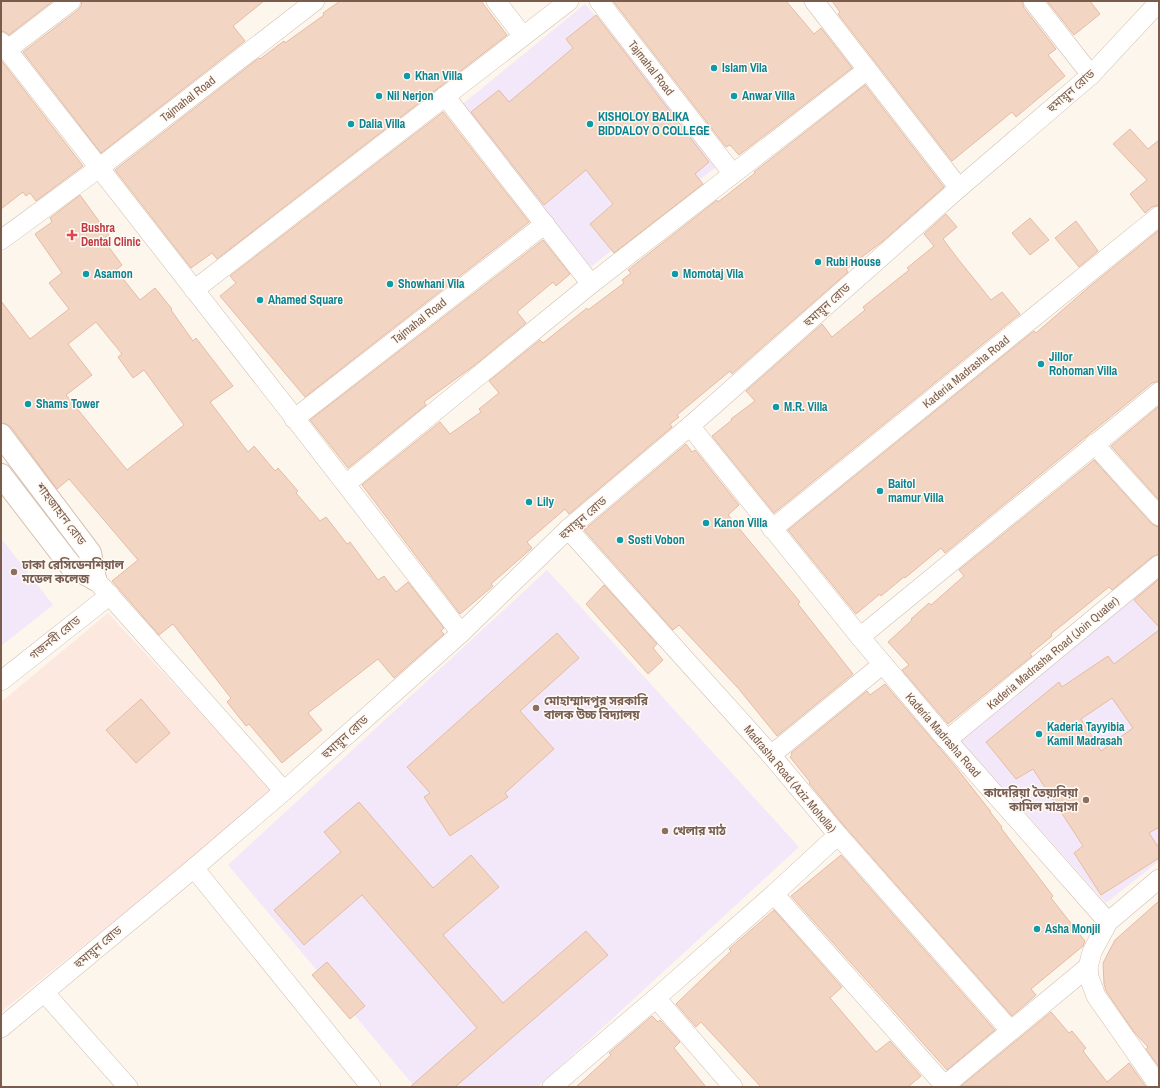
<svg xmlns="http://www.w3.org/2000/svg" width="1160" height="1088" viewBox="0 0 1160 1088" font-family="'Archivo Narrow','Noto Sans Bengali',sans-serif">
<rect width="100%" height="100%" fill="#fdf6ec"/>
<path fill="#fde8e0" d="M108 613 274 792 1 1012V702Z"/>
<g fill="#f3e8fa">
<path d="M585 4 722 162 591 267 459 107Z"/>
<path d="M1 538 53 605 1 646Z"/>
<path d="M547 570 799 847 538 1087H415L228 865Z"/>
<path d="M1159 578V861L1106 903 959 739Z"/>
</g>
<g fill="#f3d5c3" stroke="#e6bba3" fill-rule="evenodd">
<path d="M1 1H53L9 35 5 32 1 31Z"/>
<path d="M82 1H264L233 26 245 41 101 153 23 52 78 10 81 6Z"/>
<path d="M340 1H481L507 35 217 259 212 253 191 268 115 170 259 58 260 59 284 41 285 43 324 15 323 13Z"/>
<path d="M613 1H786L814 34 821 28 852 68 739 155 730 145 726 147Z"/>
<path d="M832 1H1022L1024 8 1056 49 1048 55 1065 76 1016 117 1012 112 952 161 838 14 840 12Z"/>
<path d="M1047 1H1090L1100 14 1074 35Z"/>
<path d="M596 15 709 162 695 174 703 184 614 253 590 224 613 204 586 170 544 205 471 112 499 90 509 102 573 48 566 39Z"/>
<path d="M1 60 83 166 36 201 30 193 26 196 23 192 1 209Z"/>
<path d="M865 85 944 187 883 241 846 269 848 272 732 374 730 371 677 415 679 417 670 424 672 427 569 514 565 509 527 542 532 548 491 584 493 586 460 614 362 485 440 422 450 434 481 412 479 409 499 393 489 381 540 340 543 343 587 308 588 310 624 283 622 280 631 273 628 270 717 200 718 202 755 173 754 172Z"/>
<path d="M443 112 529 222 305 397 220 296 236 283 230 276Z"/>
<path d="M1130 129 1148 149 1159 140V205L1152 207 1145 213 1130 194 1147 180 1113 144Z"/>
<path d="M80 195 109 235 103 239 122 265 116 270 140 300 155 288 172 309 171 310 193 341 196 338 233 386 210 402 248 452 254 446 275 471 278 468 298 491 296 493 320 521 326 517 347 544 350 542 378 580 384 576 396 592 408 582 444 628 441 631 444 634 394 678 378 659 308 713 322 730 282 763 249 724 246 726 227 702 231 698 173 624 159 635 112 581 138 560 69 479 57 489 11 427 6 424 1 423V301L30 339 69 309 49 283 62 273 35 234 52 222 50 218ZM96 322 122 354 118 357 133 378 144 370 184 425 127 470 66 395 92 375 68 344Z"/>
<path d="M946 214 957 227 943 239 958 259 991 300 1002 292 1020 314 774 513 712 436 732 420 731 419 755 401 746 391 822 324 832 337 865 310 863 307 909 270 907 268 934 246 924 234Z"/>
<path d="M1030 218 1049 240 1030 255 1012 233Z"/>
<path d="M1076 221 1098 251 1079 267 1055 238Z"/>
<path d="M1159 230V381L1152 383 1087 436 945 553 941 548 905 578 904 577 881 596 880 594 856 614 788 530 1034 331 1036 333 1089 287Z"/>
<path d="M543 240 570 274 556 286 553 282 517 312 526 323 475 365 424 402 426 405 348 468 310 420Z"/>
<path d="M1159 406V500L1111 446Z"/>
<path d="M686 444 692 452 695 450 739 505 728 515 800 602 798 604 853 674 777 736 738 688 679 625 673 630 584 530Z"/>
<path d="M1094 460 1151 523 1155 526 1159 527V554L1152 557 1112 590 1109 587 1051 634 1052 636 1030 654 1032 656 948 724 902 670 909 665 888 642 912 620 911 619 929 603 931 605 964 576 959 570Z"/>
<path d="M1159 579V627L1134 600Z"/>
<path d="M604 585 657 644 653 648 663 660 648 674 586 604Z"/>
<path d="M1159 630V827L1149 833 1159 848V858L1101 895 1074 853 1083 846 1033 769 1016 779 986 742 1059 682 1062 687 1108 656 1114 664ZM1112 698 1133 728 1101 751 1081 719Z"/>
<path d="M557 633 579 658 520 711 554 749 505 793 508 797 450 836 424 797 430 793 407 767Z"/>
<path d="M885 684 955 766 991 812H990L1002 827 1001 828 1053 896 1051 898 1085 941 1083 946 1031 989 1036 995 1012 1016 846 828 809 783 810 782 790 757 792 755 791 753 867 691 870 695Z"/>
<path d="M141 699 170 733 136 763 106 730Z"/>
<path d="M359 802 433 888 471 855 499 887 443 935 503 1003 586 931 608 955 455 1087H410L477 1028 362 895 304 945 274 910 341 852 324 832Z"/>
<path d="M841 855 995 1030 947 1070 791 896Z"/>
<path d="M1159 901V1067L1146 1049 1148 1047 1134 1032 1106 991 1104 984 1103 963 1115 940Z"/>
<path d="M774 910 842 987 830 998 876 1052 890 1041 921 1076 908 1087H761L701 1022 696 1027 676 1004 731 951 729 949Z"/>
<path d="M327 962 365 1006 350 1019 312 975Z"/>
<path d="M1051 1012 1069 1033 1072 1031 1086 1048 1083 1051 1107 1082 1129 1063 1146 1087 961 1086Z"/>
<path d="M652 1016 658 1022 660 1020 680 1042 674 1048 706 1087H576L611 1055 609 1053Z"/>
</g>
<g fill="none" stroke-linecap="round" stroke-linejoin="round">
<defs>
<g id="street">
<path d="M496 1 523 36"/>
<path d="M599 1 733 174"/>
<path d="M814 1 959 188"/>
<path d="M1033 1 1091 75"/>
<path d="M1 42C154 239 309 435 461 633"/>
<path d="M7 50 71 1"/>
<path d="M445 96 591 284"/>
<path d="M1 240 99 168 315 1"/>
<path d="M194 290 569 1"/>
<path d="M294 419 545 224"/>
<path d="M690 426 860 637 947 740 1108 922"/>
<path d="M1094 444 1159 516"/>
<path d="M346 484 591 284 867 70"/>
<path d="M568 529 771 755 838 835 1010 1030"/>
<path d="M772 529 1159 216"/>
<path d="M95 579 284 791"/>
<path d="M860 637 1159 392"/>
<path d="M1 681 110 595"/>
<path d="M947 740 1159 565"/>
<path d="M771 755 883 664"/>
<path d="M194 868 371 1087"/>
<path d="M1159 879 1108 922 1092 952 1088 967 1089 977 1096 996 1159 1086"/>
<path d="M774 894 946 1087"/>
<path d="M44 992 128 1087"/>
<path d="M656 998 733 1087"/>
<path d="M1 1028 194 868 284 791 461 633 568 529 690 426 959 188 1091 75 1159 2"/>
<path d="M552 1087 656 998 774 894 838 835"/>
<path d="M943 1087 1088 967"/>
</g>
<g id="secondary">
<path d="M1 435 90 553 95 579"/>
<path d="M1 475 71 566 95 579"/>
</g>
</defs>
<use href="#street" stroke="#d1beb0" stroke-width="20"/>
<use href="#secondary" stroke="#d6c0b0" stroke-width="24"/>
<use href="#street" stroke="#fff" stroke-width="19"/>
<use href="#secondary" stroke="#fff" stroke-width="22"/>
</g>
<g fill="#0f9aa8" stroke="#fffaf3" stroke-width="1.5">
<circle cx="714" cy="68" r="4"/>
<circle cx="407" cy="76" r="4"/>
<circle cx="379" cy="96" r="4"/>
<circle cx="734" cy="96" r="4"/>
<circle cx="351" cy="124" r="4"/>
<circle cx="590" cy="124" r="4"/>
<circle cx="818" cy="262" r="4"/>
<circle cx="86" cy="274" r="4"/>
<circle cx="675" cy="274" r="4"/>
<circle cx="390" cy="284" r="4"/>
<circle cx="260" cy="300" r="4"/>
<circle cx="1041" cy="364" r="4"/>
<circle cx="28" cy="404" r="4"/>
<circle cx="776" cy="407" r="4"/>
<circle cx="880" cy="491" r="4"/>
<circle cx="529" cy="502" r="4"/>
<circle cx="706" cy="523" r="4"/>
<circle cx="620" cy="540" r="4"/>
<circle cx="1039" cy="734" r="4"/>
<circle cx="1037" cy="929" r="4"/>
</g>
<path fill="#e0444e" stroke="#fffaf3" stroke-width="1.5" d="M70 229h4v4h4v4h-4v4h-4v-4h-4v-4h4z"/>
<g fill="#8d6e63" stroke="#fffaf3" stroke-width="1.5">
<circle cx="14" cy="572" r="4"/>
<circle cx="536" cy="708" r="4"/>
<circle cx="1086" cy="800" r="4"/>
<circle cx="665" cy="831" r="4"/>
</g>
<g text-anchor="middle" stroke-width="3" stroke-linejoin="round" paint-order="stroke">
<g font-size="12" fill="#7a5c4d" stroke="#fffaf3">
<text transform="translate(651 68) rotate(52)" y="4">Tajmahal Road</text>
<text transform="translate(1071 91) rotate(-41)" y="4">হুমায়ুন রোড</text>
<text transform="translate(188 99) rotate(-38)" y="4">Tajmahal Road</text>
<text transform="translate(827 305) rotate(-42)" y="4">হুমায়ুন রোড</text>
<text transform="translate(419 321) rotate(-38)" y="4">Tajmahal Road</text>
<text transform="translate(966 372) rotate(-39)" y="4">Kaderia Madrasha Road</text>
<text transform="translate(61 514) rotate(53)" y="4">শাহজাহান রোড</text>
<text transform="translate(583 518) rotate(-41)" y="4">হুমায়ুন রোড</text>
<text transform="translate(55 638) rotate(-39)" y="4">গজনবী রোড</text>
<text transform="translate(1053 653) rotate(-40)" y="4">Kaderia Madrasha Road (Join Quater)</text>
<text transform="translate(943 735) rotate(49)" y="4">Kaderia Madrasha Road</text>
<text transform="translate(345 737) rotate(-42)" y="4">হুমায়ুন রোড</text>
<text transform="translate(790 779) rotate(50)" y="4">Madrasha Road (Aziz Moholla)</text>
<text transform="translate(98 947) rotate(-40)" y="4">হুমায়ুন রোড</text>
</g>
<g font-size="12" font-weight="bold" fill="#0d838f" stroke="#fffaf3" text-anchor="start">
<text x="722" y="72">Islam Vila</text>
<text x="415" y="80">Khan Villa</text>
<text x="387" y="100">Nil Nerjon</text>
<text x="742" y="100">Anwar Villa</text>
<text x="598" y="121">KISHOLOY BALIKA<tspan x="598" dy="14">BIDDALOY O COLLEGE</tspan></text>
<text x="359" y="128">Dalia Villa</text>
<text x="826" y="266">Rubi House</text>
<text x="94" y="278">Asamon</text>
<text x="683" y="278">Momotaj Vila</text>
<text x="398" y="288">Showhani Vila</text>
<text x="268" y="304">Ahamed Square</text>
<text x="1049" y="361">Jillor<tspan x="1049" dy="14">Rohoman Villa</tspan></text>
<text x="36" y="408">Shams Tower</text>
<text x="784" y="411">M.R. Villa</text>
<text x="888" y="488">Baitol<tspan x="888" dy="14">mamur Villa</tspan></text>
<text x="537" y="506">Lily</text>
<text x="714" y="527">Kanon Villa</text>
<text x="628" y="544">Sosti Vobon</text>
<text x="1047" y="731">Kaderia Tayyibia<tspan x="1047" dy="14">Kamil Madrasah</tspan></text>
<text x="1045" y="933">Asha Monjil</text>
</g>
<g font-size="12" font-weight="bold" fill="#be3a42" stroke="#fffaf3" text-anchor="start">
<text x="81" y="232">Bushra<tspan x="81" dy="14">Dental Clinic</tspan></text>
</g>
<g font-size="12" font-weight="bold" fill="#785e54" stroke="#fffaf3" text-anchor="start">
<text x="22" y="569">ঢাকা রেসিডেনশিয়াল<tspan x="22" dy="14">মডেল কলেজ</tspan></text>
<text x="544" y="705">মোহাম্মাদপুর সরকারি<tspan x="544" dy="14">বালক উচ্চ বিদ্যালয়</tspan></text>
<text x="1078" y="797" text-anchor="end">কাদেরিয়া তৈয়্যবিয়া<tspan x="1078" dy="14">কামিল মাদ্রাসা</tspan></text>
<text x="673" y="835">খেলার মাঠ</text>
</g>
</g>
<rect width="1160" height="1088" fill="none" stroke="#7a5c4d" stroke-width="4"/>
</svg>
